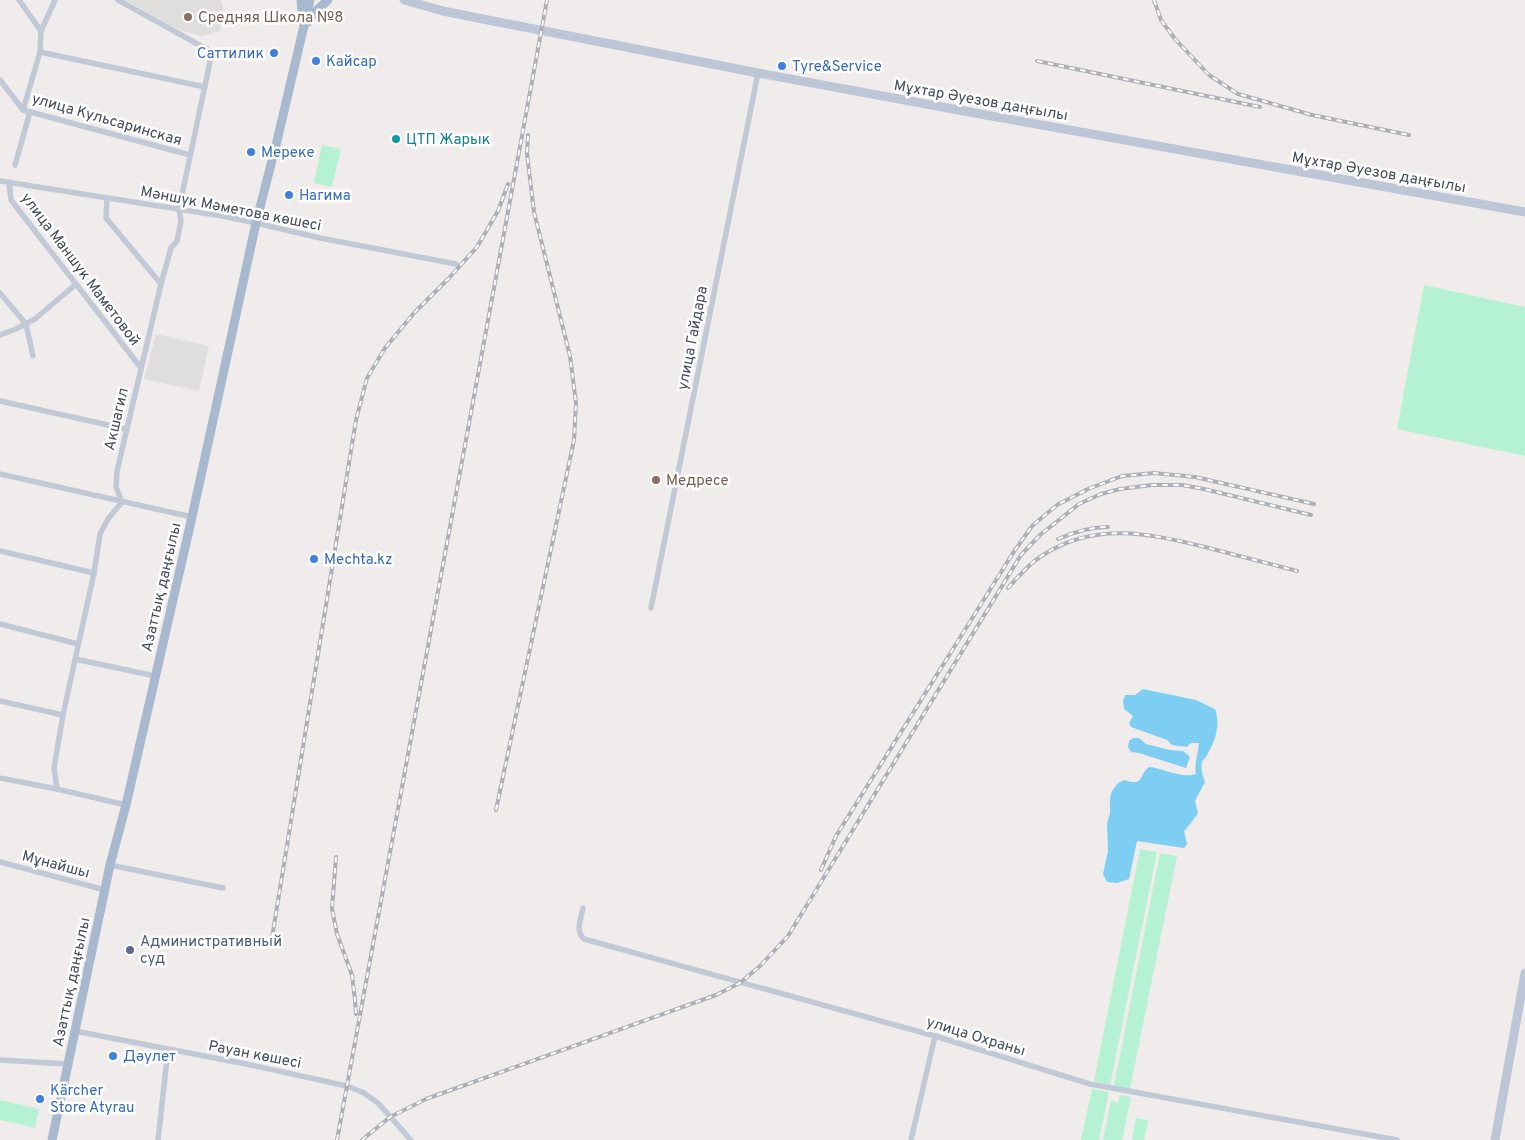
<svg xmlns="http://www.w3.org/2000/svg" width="1525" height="1140" viewBox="0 0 1525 1140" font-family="Overpass,sans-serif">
<rect width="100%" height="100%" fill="#efeceb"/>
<g fill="#e0dddd">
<path d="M125 0H220L223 5 220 31 202 36 177 29Z"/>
<path d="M156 334 209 346 199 391 144 379Z"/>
</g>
<g fill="#b5f2d3">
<path d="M322 145 341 149 332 187 314 183Z"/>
<path d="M1424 285 1525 307V456L1397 429Z"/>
<path d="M1140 849 1157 852 1110 1085 1094 1081Z"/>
<path d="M1160 853 1177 856 1130 1089 1114 1086Z"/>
<path d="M1092 1089 1109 1092 1099 1140H1081Z"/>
<path d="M1120 1095 1131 1097 1122 1140H1103L1111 1101 1118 1103Z"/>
<path d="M0 1100 39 1109 35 1128 0 1120Z"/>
<path d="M1136 1118 1148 1120 1144 1140H1132Z"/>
</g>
<g fill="#7ecef3">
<path d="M1143 689 1196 700 1215 709C1221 724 1215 742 1207 755 1206 758 1203 759 1202 762 1200 768 1203 776 1205 782L1195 801 1198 813 1191 823 1184 831 1187 844 1184 848 1137 841 1129 879 1117 883 1107 882 1103 874 1108 851 1107 824 1110 813V798L1112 791 1118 783 1124 780C1145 787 1138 775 1149 767 1164 768 1181 779 1196 774 1194 764 1198 754 1199 743H1191L1187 747 1172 745 1167 740 1131 727 1129 723 1133 716 1124 709 1123 701 1125 695H1135Z"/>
<path d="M1133 738H1139L1146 744 1170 750 1183 751 1190 757 1186 768 1139 753 1131 752 1128 747 1129 741Z"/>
</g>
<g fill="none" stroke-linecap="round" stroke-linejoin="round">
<g stroke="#c0c9d5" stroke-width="5.5">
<path d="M19 0 41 31"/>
<path d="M40 52 205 87"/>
<path d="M0 80 23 110 190 155"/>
<path d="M23 110 40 52 41 31 55 0"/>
<path d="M15 165 30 112"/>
<path d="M0 181 222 216 256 223 320 238 456 264"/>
<path d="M9 182 11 200 141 368"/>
<path d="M107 198 106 218 161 284"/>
<path d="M0 293 26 324 33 356"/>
<path d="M0 335 16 329 35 319 75 285"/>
<path d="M0 401 126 429"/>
<path d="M0 474 192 517"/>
<path d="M0 551 94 573"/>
<path d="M651 608 758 73"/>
<path d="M0 624 78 644"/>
<path d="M75 659 155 676"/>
<path d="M0 701 63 715"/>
<path d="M0 778 57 789 126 805"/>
<path d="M57 789 54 768 63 715 94 573 100 534 108 519 122 502 116 487 117 471 161 284 171 248 177 241 181 221 179 209 212 52 118 0"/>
<path d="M0 862 105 890"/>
<path d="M110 865 223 888"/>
<path d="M583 908C581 919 575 931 584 939L935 1036 1090 1084 1397 1140"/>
<path d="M75 1031 246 1064 347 1086 364 1093 378 1103 411 1140"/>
<path d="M0 1060 68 1064"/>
<path d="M158 1140 168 1050"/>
<path d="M911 1140 935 1036"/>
</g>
<g stroke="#bcc6d7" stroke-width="9">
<path d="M404 0 443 11 488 20 758 73 964 111 1525 212"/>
<path d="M1495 1140 1525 973"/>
</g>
<g stroke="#a8b8ce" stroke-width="9">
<path d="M301 0 303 21"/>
<path d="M308 22 317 10 328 0"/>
<path d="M52 1140 110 865 126 805 192 517 256 223 277 141 310 0"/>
</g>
<defs>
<g id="rail">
<path d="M1154 0 1161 20 1175 39 1209 75 1238 94 1312 115 1409 135"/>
<path d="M1037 61 1260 107"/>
<path d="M1058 539C1074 532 1090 527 1108 527"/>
<path d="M1008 588C1018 577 1028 565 1040 557 1093 521 1148 533 1205 547 1236 555 1266 563 1297 571"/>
<path d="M496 810 574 440 576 403 570 356 534 212 527 154 528 135"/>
<path d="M336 857 332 909 337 934 352 975 355 1000 356 1014"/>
<path d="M821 870 836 836 1013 553 1032 526 1057 505 1088 489 1122 476 1154 473 1195 477 1314 504"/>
<path d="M272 938 356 420 367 378 385 348 414 313 449 278 477 247 498 211 508 184"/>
<path d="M337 1140 547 0"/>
<path d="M362 1140 390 1117 426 1099 716 995 740 983 761 965 788 936 1021 555 1040 535 1079 504 1101 494 1120 489 1152 485H1182L1204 489 1311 515"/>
</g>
</defs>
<use href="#rail" stroke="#adb0b7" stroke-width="4"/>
<use href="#rail" stroke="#fff" stroke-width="2" stroke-dasharray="5.5" stroke-linecap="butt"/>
</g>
<g fill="#8d6e63" stroke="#fff" stroke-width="2">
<circle cx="188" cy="17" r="5"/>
<circle cx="656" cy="480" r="5"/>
</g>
<g fill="#3f7fe0" stroke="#fff" stroke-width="2">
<circle cx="274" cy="53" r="5"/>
<circle cx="316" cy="61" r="5"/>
<circle cx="782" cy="66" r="5"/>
<circle cx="251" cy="152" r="5"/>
<circle cx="289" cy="195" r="5"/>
<circle cx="314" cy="559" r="5"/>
<circle cx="113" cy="1056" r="5"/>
<circle cx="40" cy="1099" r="5"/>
</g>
<circle fill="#0f9aa8" stroke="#fff" stroke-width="2" cx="396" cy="139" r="5"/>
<circle fill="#5c6f8a" stroke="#fff" stroke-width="2" cx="130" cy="950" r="5"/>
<g text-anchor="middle" stroke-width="5" stroke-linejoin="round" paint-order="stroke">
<g font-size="15" fill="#785e54" stroke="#fff" text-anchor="start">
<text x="198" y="22">Средняя Школа №8</text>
<text x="666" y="485">Медресе</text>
</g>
<g font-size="15" fill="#366cbe" stroke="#fff" text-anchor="start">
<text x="264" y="58" text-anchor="end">Саттилик</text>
<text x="326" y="66">Кайсар</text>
<text x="792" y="71">Tyre&amp;Service</text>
<text x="261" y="157">Мереке</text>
<text x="299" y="200">Нагима</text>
<text x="324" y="564">Mechta.kz</text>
<text x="123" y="1061">Дәулет</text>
<text x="50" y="1095">Kärcher<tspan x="50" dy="17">Store Atyrau</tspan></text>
</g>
<g font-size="15" fill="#434d5b" stroke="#fff">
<text transform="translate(981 100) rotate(10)" y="5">Мұхтар Әуезов даңғылы</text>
<text transform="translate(107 119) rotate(16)" y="5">улица Кульсаринская</text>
<text transform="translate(1379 172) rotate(10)" y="5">Мұхтар Әуезов даңғылы</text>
<text transform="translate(231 208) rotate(11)" y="5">Мәншүк Мәметова көшесі</text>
<text transform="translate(81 269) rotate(53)" y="5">улица Маншук Маметовой</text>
<text transform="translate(692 338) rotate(-79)" y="5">улица Гайдара</text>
<text transform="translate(116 419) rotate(-77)" y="5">Акшагил</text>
<text transform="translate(161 587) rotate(-77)" y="5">Азаттық даңғылы</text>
<text transform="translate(56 864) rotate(15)" y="5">Мұнайшы</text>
<text transform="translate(71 982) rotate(-78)" y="5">Азаттық даңғылы</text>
<text transform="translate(976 1036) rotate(17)" y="5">улица Охраны</text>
<text transform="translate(255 1054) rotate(11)" y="5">Рауан көшесі</text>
</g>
<g font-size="15" fill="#0d838f" stroke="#fff" text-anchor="start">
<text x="406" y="144">ЦТП Жарык</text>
</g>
<g font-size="15" fill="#4e5e75" stroke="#fff" text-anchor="start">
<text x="140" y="946">Административный<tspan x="140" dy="17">суд</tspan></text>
</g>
</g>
</svg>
